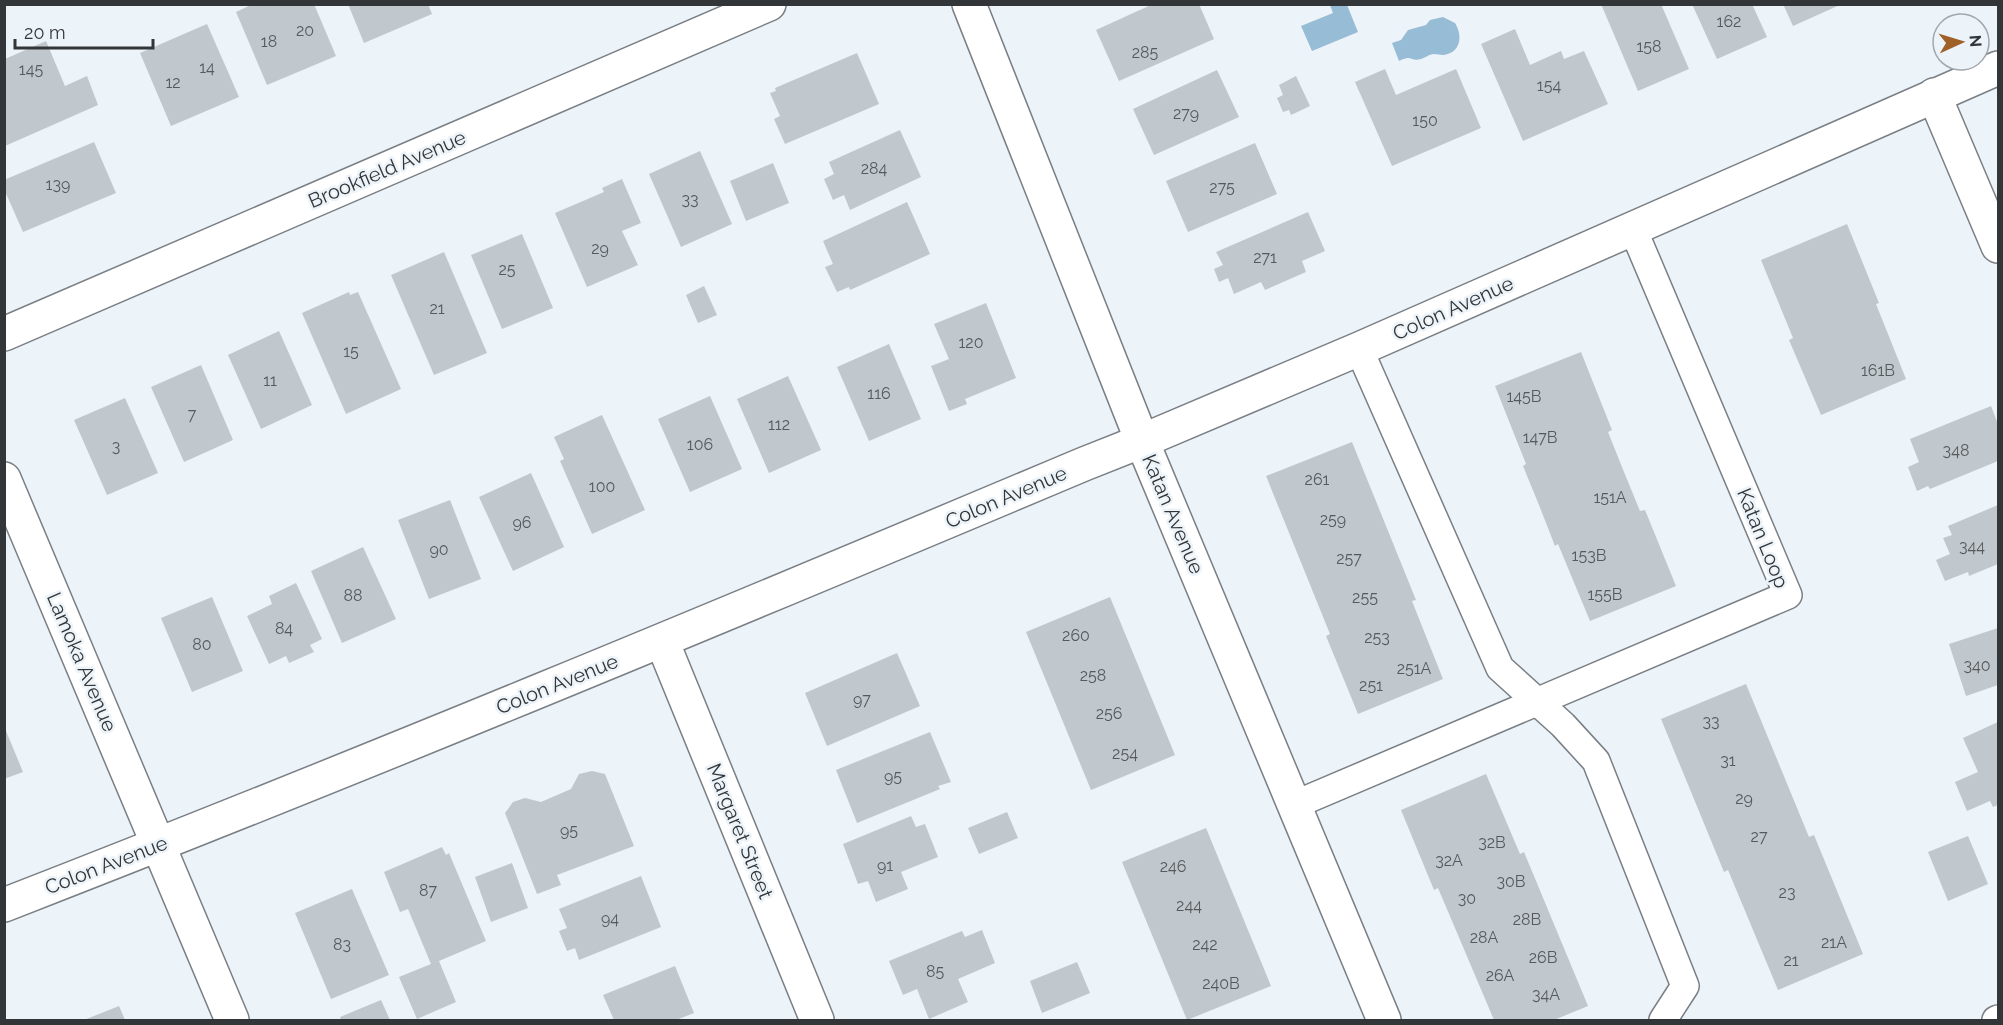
<svg xmlns="http://www.w3.org/2000/svg" width="2003" height="1025" viewBox="0 0 2003 1025" font-family="Raleway,sans-serif">
<rect width="100%" height="100%" fill="#ecf3f9"/>
<g fill="#97bcd6">
<path d="M1330 5H1347L1358 32 1312 51 1301 26 1333 13Z"/>
<path d="M1443 17 1455 23C1463 36 1461 53 1443 55 1440 55 1437 54 1434 54 1429 54 1425 58 1421 59 1409 62 1413 54 1399 61L1392 43 1401 40 1408 30 1426 25 1430 20Z"/>
</g>
<g fill="#c1c8cd">
<path d="M253 4H314L336 56 267 85 236 12Z"/>
<path d="M348 4H428L432 14 364 43Z"/>
<path d="M1153 4H1199L1214 39 1119 81 1096 30Z"/>
<path d="M1601 4H1661L1689 69 1638 91Z"/>
<path d="M1692 4H1752L1767 37 1717 59Z"/>
<path d="M1783 4H1842L1793 26Z"/>
<path d="M207 24 239 97 171 126 140 53Z"/>
<path d="M1515 29 1530 65 1561 51 1564 59 1584 51 1608 104 1523 141 1481 44Z"/>
<path d="M46 41 65 86 87 76 98 105 5 146V59Z"/>
<path d="M857 53 879 104 785 144 774 119 780 116 770 93 776 91 775 88Z"/>
<path d="M1385 69 1396 95 1456 69 1481 128 1392 166 1355 82Z"/>
<path d="M1217 70 1239 117 1154 155 1133 109Z"/>
<path d="M1296 76 1310 106 1291 115 1289 110 1283 112 1277 98 1283 95 1279 85Z"/>
<path d="M900 130 921 177 850 210 844 195 833 200 824 179 834 174 829 162Z"/>
<path d="M94 142 116 193 23 232 4 189V180Z"/>
<path d="M1255 143 1277 194 1188 232 1166 181Z"/>
<path d="M700 151 732 224 681 247 649 174Z"/>
<path d="M773 163 789 203 746 221 730 181Z"/>
<path d="M622 179 641 223 622 231 638 265 587 287 555 213 604 192 602 188Z"/>
<path d="M907 202 930 254 850 290 849 287 837 292 825 267 833 264 823 241Z"/>
<path d="M1308 212 1325 251 1302 261 1306 272 1265 290 1261 282 1234 294 1228 278 1219 282 1214 269 1223 265 1216 252Z"/>
<path d="M1847 224 1879 303 1876 304 1906 379 1821 415 1789 340 1793 338 1761 260Z"/>
<path d="M522 234 553 308 502 329 471 255Z"/>
<path d="M444 252 487 353 434 375 391 275Z"/>
<path d="M704 286 717 315 698 323 686 295Z"/>
<path d="M349 292 350 295 358 292 401 389 346 414 302 313Z"/>
<path d="M986 303 1016 378 965 399 967 404 949 411 931 366 949 359 934 324Z"/>
<path d="M279 331 312 405 261 429 228 355Z"/>
<path d="M889 344 921 419 869 441 837 367Z"/>
<path d="M1581 352 1612 430 1608 432 1624 472 1640 511 1645 510 1676 586 1590 621 1558 544 1555 546 1539 505 1523 466 1526 464 1495 386Z"/>
<path d="M201 365 233 440 184 462 151 387Z"/>
<path d="M788 376 821 450 769 473 737 399Z"/>
<path d="M710 396 742 469 690 492 658 419Z"/>
<path d="M125 398 158 473 107 495 74 420Z"/>
<path d="M1991 406 1998 424V461L1930 489 1928 486 1917 491 1908 467 1919 462 1910 439Z"/>
<path d="M602 415 645 510 592 534 560 461 564 459 554 437Z"/>
<path d="M1352 442 1416 600 1412 601 1443 679 1358 714 1326 636 1330 634 1266 476Z"/>
<path d="M531 473 564 547 513 571 479 497Z"/>
<path d="M450 500 481 579 429 599 398 520Z"/>
<path d="M1998 505V564L1969 576 1968 572 1945 581 1936 560 1950 554 1943 538 1952 535 1948 526Z"/>
<path d="M363 547 396 619 342 643 311 571Z"/>
<path d="M296 583 322 639 310 645 314 652 289 663 286 656 269 664 247 616 272 604 269 596Z"/>
<path d="M212 597 243 671 192 692 161 618Z"/>
<path d="M1110 597 1175 755 1091 790 1026 632Z"/>
<path d="M1998 628V685L1966 696 1949 644Z"/>
<path d="M897 653 920 706 827 746 805 693Z"/>
<path d="M1746 684 1809 837 1814 835 1863 954 1778 990 1728 870 1724 872 1661 719Z"/>
<path d="M1998 722V805L1993 807 1990 801 1967 811 1955 782 1978 772 1963 738Z"/>
<path d="M4 726 23 772 4 779Z"/>
<path d="M930 732 951 782 938 786 940 789 857 823 836 770Z"/>
<path d="M592 771 605 774 634 846 557 875 561 885 537 894 505 813 513 802 525 798 541 802 571 789 579 774Z"/>
<path d="M1486 774 1520 854 1524 852 1588 1006 1554 1020H1494L1438 888 1434 890 1401 810Z"/>
<path d="M1007 812 1018 838 979 854 968 828Z"/>
<path d="M911 816 916 827 925 824 938 857 901 872 908 889 876 902 868 881 858 884 843 844Z"/>
<path d="M1206 828 1271 986 1187 1020 1122 862Z"/>
<path d="M1968 836 1988 884 1948 901 1928 852Z"/>
<path d="M442 847 446 855 449 853 486 941 439 961 456 1002 417 1019 399 977 431 964 408 909 400 912 384 872Z"/>
<path d="M512 863 528 908 491 922 475 877Z"/>
<path d="M641 876 661 927 579 960 575 948 567 951 559 931 567 928 559 909Z"/>
<path d="M352 889 389 975 331 999 295 913Z"/>
<path d="M982 930 995 963 958 979 968 1002 929 1019 917 989 903 995 889 961 962 931 965 937Z"/>
<path d="M1077 962 1090 993 1042 1013 1030 981Z"/>
<path d="M675 966 694 1013 676 1020H614L603 995Z"/>
<path d="M381 1000 390 1020H341L340 1017Z"/>
<path d="M119 1006 125 1020H84Z"/>
</g>
<g fill="none" stroke-linecap="round" stroke-linejoin="round">
<defs>
<g id="service">
<path d="M1359 349 1500 668 1563 725 1596 761 1685 986 1663 1020"/>
<path d="M1294 805 1788 595 1633 229"/>
<path d="M1996 1020 1998 1019"/>
</g>
<g id="minor">
<path d="M969 4 1142 441 1384 1020"/>
<path d="M1934 95 1998 246"/>
<path d="M4 334 769 4"/>
<path d="M4 479 232 1020"/>
<path d="M662 641 817 1020"/>
<path d="M4 905C367 764 725 615 1084 464L1142 441 1359 349 1998 68"/>
</g>
</defs>
<use href="#service" stroke="#797f84" stroke-width="30"/>
<use href="#minor" stroke="#797f84" stroke-width="36"/>
<use href="#service" stroke="#fff" stroke-width="27"/>
<use href="#minor" stroke="#fff" stroke-width="33"/>
</g>
<g text-anchor="middle" stroke-width="5" stroke-linejoin="round" paint-order="stroke">
<g font-size="16" fill="#565a5d">
<text x="1729" y="27">162</text>
<text x="305" y="36">20</text>
<text x="269" y="47">18</text>
<text x="1649" y="52">158</text>
<text x="1145" y="58">285</text>
<text x="207" y="73">14</text>
<text x="31" y="75">145</text>
<text x="173" y="88">12</text>
<text x="1549" y="91">154</text>
<text x="1186" y="119">279</text>
<text x="1425" y="126">150</text>
<text x="874" y="174">284</text>
<text x="58" y="190">139</text>
<text x="1222" y="193">275</text>
<text x="690" y="205">33</text>
<text x="600" y="254">29</text>
<text x="1265" y="263">271</text>
<text x="507" y="275">25</text>
<text x="437" y="314">21</text>
<text x="971" y="348">120</text>
<text x="351" y="357">15</text>
<text x="1878" y="376">161B</text>
<text x="270" y="386">11</text>
<text x="879" y="399">116</text>
<text x="1524" y="402">145B</text>
<text x="192" y="420">7</text>
<text x="779" y="430">112</text>
<text x="1540" y="443">147B</text>
<text x="700" y="450">106</text>
<text x="116" y="452">3</text>
<text x="1956" y="456">348</text>
<text x="1317" y="485">261</text>
<text x="602" y="492">100</text>
<text x="1610" y="503">151A</text>
<text x="1333" y="525">259</text>
<text x="522" y="528">96</text>
<text x="1972" y="552">344</text>
<text x="439" y="555">90</text>
<text x="1589" y="561">153B</text>
<text x="1349" y="564">257</text>
<text x="1605" y="600">155B</text>
<text x="353" y="601">88</text>
<text x="1365" y="603">255</text>
<text x="284" y="634">84</text>
<text x="1076" y="641">260</text>
<text x="1377" y="643">253</text>
<text x="202" y="650">80</text>
<text x="1977" y="671">340</text>
<text x="1414" y="674">251A</text>
<text x="1093" y="681">258</text>
<text x="1371" y="691">251</text>
<text x="862" y="705">97</text>
<text x="1109" y="719">256</text>
<text x="1711" y="727">33</text>
<text x="1125" y="759">254</text>
<text x="1728" y="766">31</text>
<text x="893" y="782">95</text>
<text x="1744" y="804">29</text>
<text x="569" y="836">95</text>
<text x="1759" y="842">27</text>
<text x="1492" y="848">32B</text>
<text x="1449" y="866">32A</text>
<text x="885" y="871">91</text>
<text x="1173" y="872">246</text>
<text x="1511" y="887">30B</text>
<text x="428" y="896">87</text>
<text x="1787" y="898">23</text>
<text x="1467" y="904">30</text>
<text x="1189" y="911">244</text>
<text x="610" y="924">94</text>
<text x="1527" y="925">28B</text>
<text x="1484" y="943">28A</text>
<text x="1834" y="948">21A</text>
<text x="342" y="950">83</text>
<text x="1205" y="950">242</text>
<text x="1543" y="963">26B</text>
<text x="1791" y="966">21</text>
<text x="935" y="977">85</text>
<text x="1500" y="981">26A</text>
<text x="1221" y="989">240B</text>
<text x="1546" y="1000">34A</text>
</g>
<g font-size="20" fill="#333638" stroke="#ecf3f9">
<text transform="translate(387 169) rotate(-23)" y="7">Brookfield Avenue</text>
<text transform="translate(1453 308) rotate(-24)" y="7">Colon Avenue</text>
<text transform="translate(1006 497) rotate(-23)" y="7">Colon Avenue</text>
<text transform="translate(1173 514) rotate(67)" y="7">Katan Avenue</text>
<text transform="translate(1763 538) rotate(68)" y="7">Katan Loop</text>
<text transform="translate(82 662) rotate(67)" y="7">Lamoka Avenue</text>
<text transform="translate(557 684) rotate(-22)" y="7">Colon Avenue</text>
<text transform="translate(740 831) rotate(68)" y="7">Margaret Street</text>
<text transform="translate(106 865) rotate(-21)" y="7">Colon Avenue</text>
</g>
</g>
<rect width="2003" height="1025" fill="none" stroke="#333638" stroke-width="12"/>
<g transform="translate(1961 42) rotate(86)"><circle r="28" fill="#ecf3f9" stroke="#a2a7ac" stroke-width="1.5"/>
<path d="M0-4.5L10 22L0 15L-10 22Z" fill="#a06129"/>
<text y="-9" font-size="16" font-weight="bold" text-anchor="middle" fill="#333638">N</text>
</g>
<path d="M15 39v9h138v-9" fill="none" stroke="#333638" stroke-width="3"/>
<text x="24" y="39" font-size="18" fill="#333638" stroke="#ecf3f9" stroke-width="4.5" paint-order="stroke">20 m</text>
</svg>
